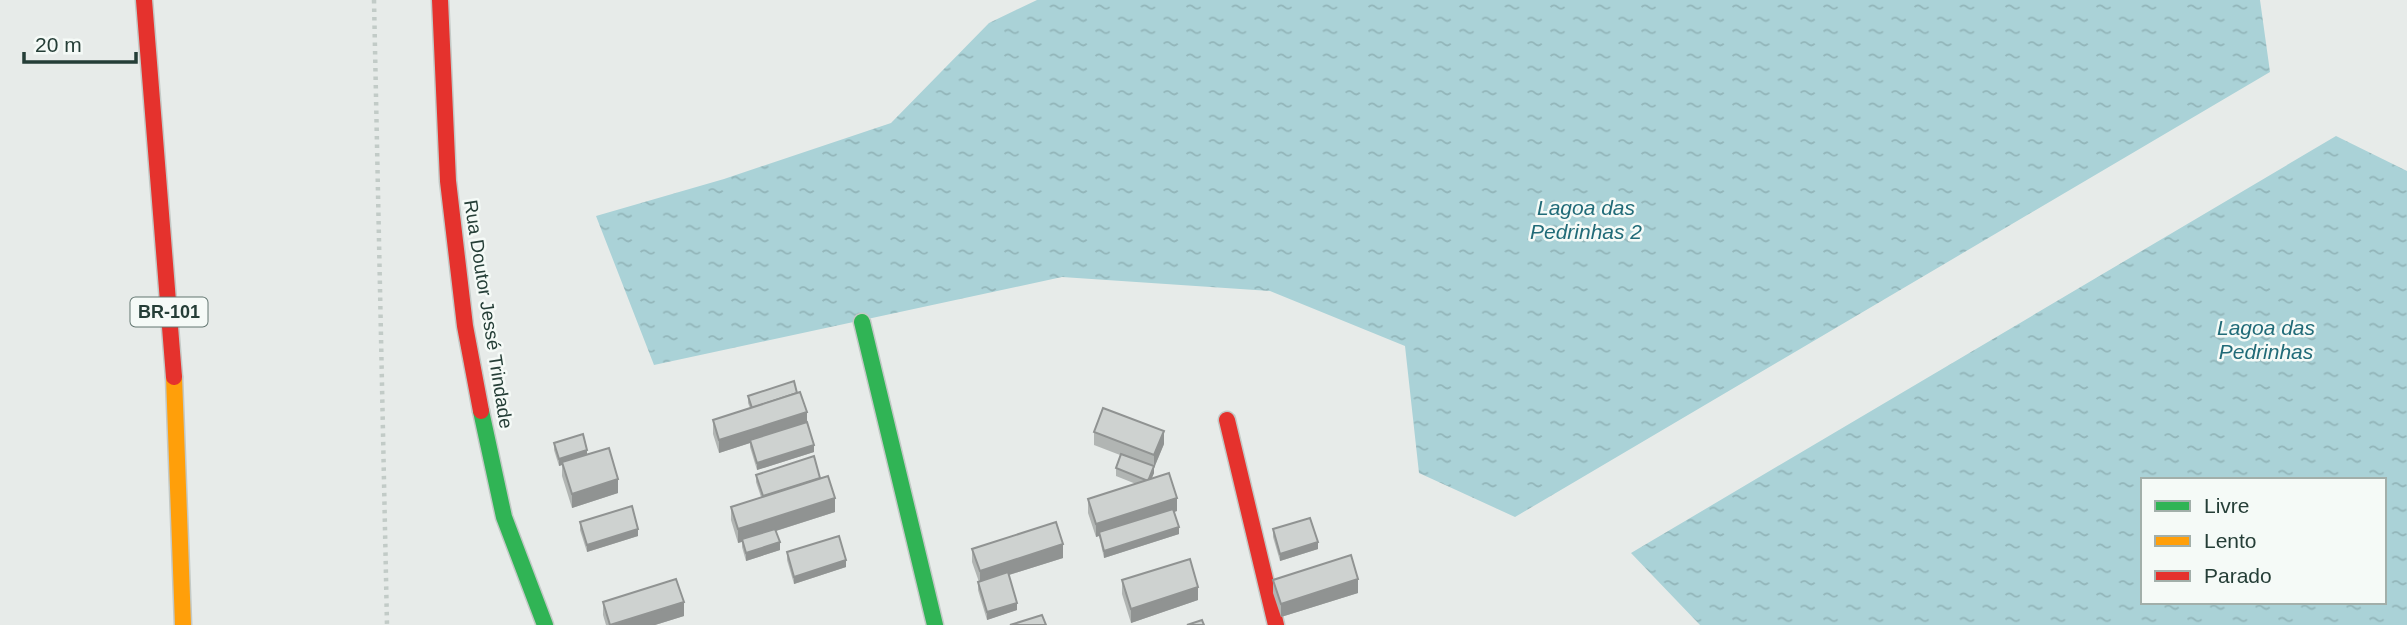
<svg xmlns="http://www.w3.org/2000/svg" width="2407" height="625" viewBox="0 0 2407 625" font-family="Helvetica,sans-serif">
<defs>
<pattern id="water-ripples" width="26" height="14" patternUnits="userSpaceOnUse" patternTransform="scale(1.75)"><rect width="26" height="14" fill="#aad2d7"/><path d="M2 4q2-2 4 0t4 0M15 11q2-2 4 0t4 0" fill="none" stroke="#92b5b9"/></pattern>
</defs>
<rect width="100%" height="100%" fill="#e7ebe9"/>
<g fill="url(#water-ripples)" fill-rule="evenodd">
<path d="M1037 0H2260L2270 72 1515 517 1419 473 1405 346 1270 291 1062 277 654 365 596 216 724 179 891 123 989 23Z"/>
<path d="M2336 136 2407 171V625H1700L1631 553ZM2143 480H2384V602H2143Z"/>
</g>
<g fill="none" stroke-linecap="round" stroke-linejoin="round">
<defs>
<g id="fast">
<path d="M862 322 935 625"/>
<path d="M481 411 504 517 545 625"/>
</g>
<path id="slow" d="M174 377 183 625"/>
<g id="jam">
<path d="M144 0 174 377"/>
<path d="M440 0 448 181 465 326 481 411"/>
<path d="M1227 420 1276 625"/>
</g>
</defs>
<use href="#fast" stroke="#c3c9c6" stroke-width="19"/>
<use href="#slow" stroke="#c3c9c6" stroke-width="19"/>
<use href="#jam" stroke="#c3c9c6" stroke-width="19"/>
<path stroke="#c2cbc7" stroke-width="4.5" stroke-dasharray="3.5 5" stroke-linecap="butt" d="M374 0 387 625"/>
<use href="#fast" stroke="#30b455" stroke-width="16"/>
<use href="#slow" stroke="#ff9f0a" stroke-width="16"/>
<use href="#jam" stroke="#e5322d" stroke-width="16"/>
</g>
<g fill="#b1b5b3">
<path d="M748 396 807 422 814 452 757 470 750 447V443L719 453 713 434V420L750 408 748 403Z"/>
<path d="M1094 432 1164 444 1154 468V473L1151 479 1177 511 1174 512 1179 534 1104 558 1099 536 1096 537 1088 513V499L1136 484 1116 476V468L1120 455 1094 445Z"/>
<path d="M554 443 587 454 618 493 572 508 562 476V465L559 466 554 450Z"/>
<path d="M756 475 820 478 835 512 776 531 780 550 746 561 742 547V542L738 543 731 520V507L761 497 756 482Z"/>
<path d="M580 522 638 536 587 552 580 530Z"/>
<path d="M1273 529 1318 549 1280 561 1273 537Z"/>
<path d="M972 549 1063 558 1009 575 1017 610 987 620 978 590V582H979L972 562Z"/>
<path d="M787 552 846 567 794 584 787 560Z"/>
<path d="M1122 580 1198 600 1131 623 1122 594Z"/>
<path d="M1273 580 1358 593 1281 617 1273 593Z"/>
<path d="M603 602 684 616 655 625H606L603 615Z"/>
</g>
<g fill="#909392">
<path d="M807 412V425L750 440V443L719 453V440Z"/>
<path d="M1164 431V444L1154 468V455Z"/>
<path d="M814 445V452L757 470V463Z"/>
<path d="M587 450V457L562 462V465L559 466V459Z"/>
<path d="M1154 466V473L1148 488V481Z"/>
<path d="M618 479V493L572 508V494Z"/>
<path d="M835 498V512L738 543V529Z"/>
<path d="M1177 498V511L1100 536 1099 532V536L1096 537V524Z"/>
<path d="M1179 527V534L1104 558V551Z"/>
<path d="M638 529V536L587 552V545Z"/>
<path d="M780 542V550L746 561V553Z"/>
<path d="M1318 542V549L1280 561V554Z"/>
<path d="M1063 544V558L980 584V571Z"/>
<path d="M846 560V567L794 584V577Z"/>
<path d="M1358 579V593L1281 617V604Z"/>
<path d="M1198 587V600L1131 623V609Z"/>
<path d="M684 602V616L655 625H612Z"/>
<path d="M1017 603V610L987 620V612Z"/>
</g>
<g fill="#ced2d0" stroke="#909392" stroke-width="2">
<path d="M794 381 797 393 752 408 748 396Z"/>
<path d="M800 392 807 412 719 440 713 420Z"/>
<path d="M1103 408 1164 431 1154 455 1094 432Z"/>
<path d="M807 422 814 445 757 463 750 440Z"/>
<path d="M583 434 587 450 559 459 554 443Z"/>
<path d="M609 448 618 479 572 494 562 462Z"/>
<path d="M1121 454 1154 466 1148 481 1116 468Z"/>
<path d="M814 456 820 478 763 496 756 475Z"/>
<path d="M1169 473 1177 498 1096 524 1088 499Z"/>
<path d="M828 476 835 498 738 529 731 507Z"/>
<path d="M632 506 638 529 587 545 580 522Z"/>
<path d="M1173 509 1179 527 1104 551 1099 532Z"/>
<path d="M1310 518 1318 542 1280 554 1273 529Z"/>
<path d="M1056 522 1063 544 980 571 972 549Z"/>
<path d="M775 529 780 542 746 553 742 539Z"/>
<path d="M839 536 846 560 794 577 787 552Z"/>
<path d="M1351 555 1358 579 1281 604 1273 580Z"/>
<path d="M1190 559 1198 587 1131 609 1122 580Z"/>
<path d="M1008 572 1017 603 987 612 978 582Z"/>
<path d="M676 579 684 602 610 625 603 602Z"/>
<path d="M1042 615 1046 625H1010Z"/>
<path d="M1202 620 1204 625H1187Z"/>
</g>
<g text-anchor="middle" stroke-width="5" stroke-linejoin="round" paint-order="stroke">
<rect fill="#f5faf7" stroke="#637671" stroke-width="2" x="130.5" y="297.5" width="77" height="29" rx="5"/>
<g font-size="18" font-weight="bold" fill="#253e37">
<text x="169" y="318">BR-101</text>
</g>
<g font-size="19" fill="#253e37" stroke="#f5faf7">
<text transform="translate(489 314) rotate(81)" y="7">Rua Doutor Jessé Trindade</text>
</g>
<g font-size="21" font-style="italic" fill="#216b78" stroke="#f5faf7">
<text x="1586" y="215">Lagoa das<tspan x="1586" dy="24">Pedrinhas 2</tspan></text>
<text x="2266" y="335">Lagoa das<tspan x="2266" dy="24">Pedrinhas</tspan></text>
</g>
</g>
<rect x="2141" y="478" width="245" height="126" fill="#f5faf7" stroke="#a2afaa" stroke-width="2"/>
<rect x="2155" y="501" width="35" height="10" fill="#30b455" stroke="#a2afaa" stroke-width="2"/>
<text x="2204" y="513" font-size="21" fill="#253e37">Livre</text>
<rect x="2155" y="536" width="35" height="10" fill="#ff9f0a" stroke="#a2afaa" stroke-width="2"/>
<text x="2204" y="548" font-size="21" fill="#253e37">Lento</text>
<rect x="2155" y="571" width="35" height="10" fill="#e5322d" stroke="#a2afaa" stroke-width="2"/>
<text x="2204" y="583" font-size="21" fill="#253e37">Parado</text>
<path d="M24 52v10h112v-10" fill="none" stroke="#253e37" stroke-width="3.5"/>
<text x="35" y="52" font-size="21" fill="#253e37" stroke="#f5faf7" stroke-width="5" paint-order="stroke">20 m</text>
</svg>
